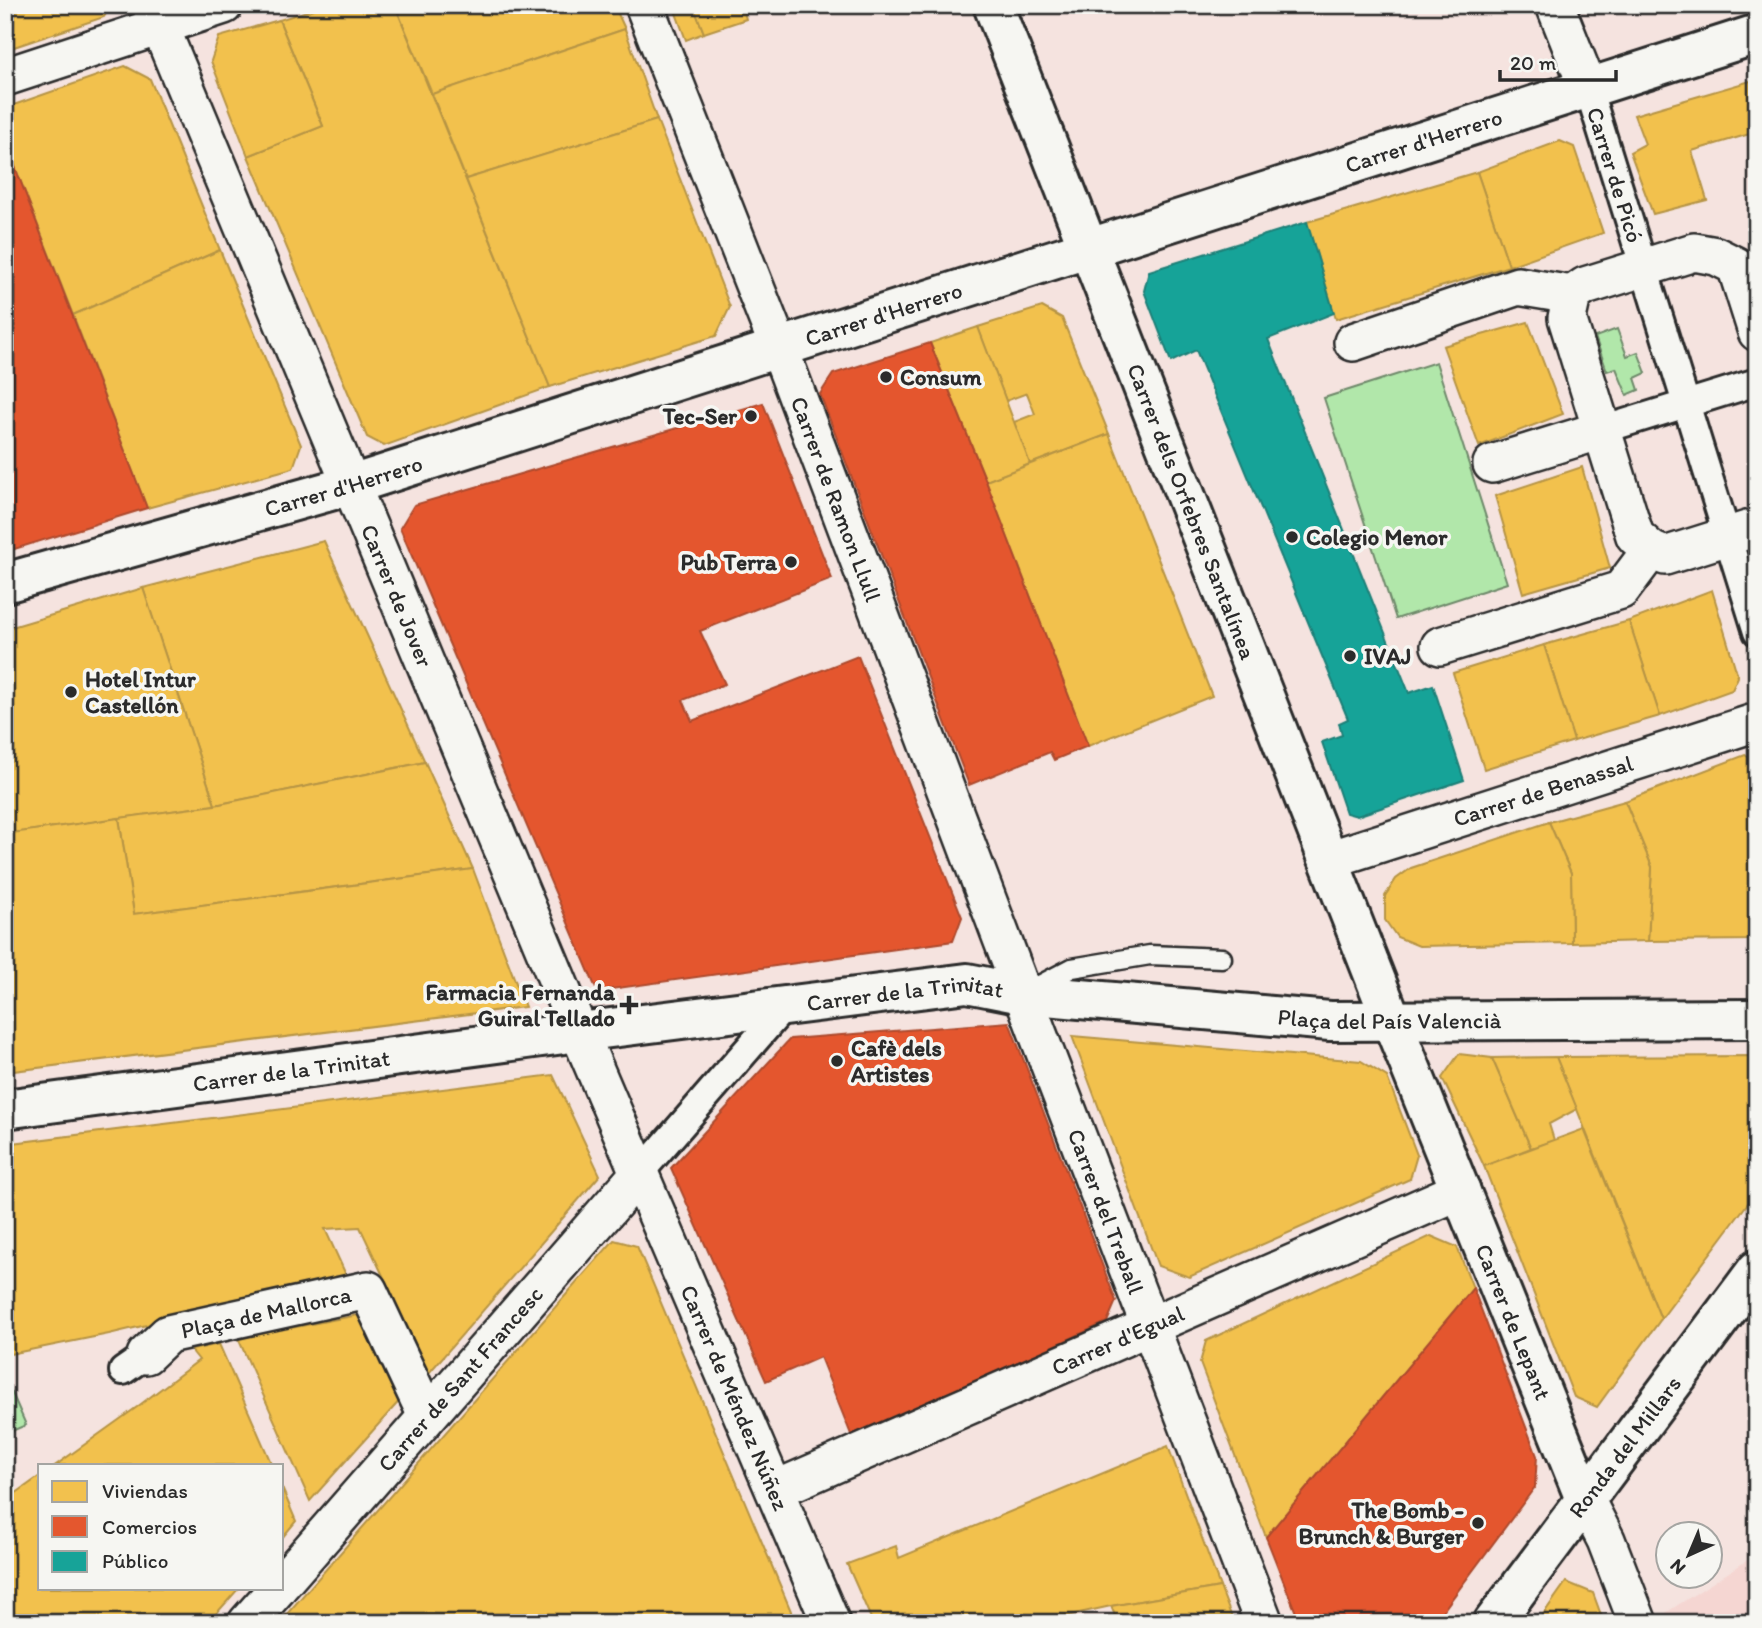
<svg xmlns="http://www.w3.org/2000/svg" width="1762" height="1628" viewBox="0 0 1762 1628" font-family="Itim,sans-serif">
<rect width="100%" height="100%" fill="#f5e3df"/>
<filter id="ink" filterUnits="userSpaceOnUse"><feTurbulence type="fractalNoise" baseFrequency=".0143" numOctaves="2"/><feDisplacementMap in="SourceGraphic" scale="14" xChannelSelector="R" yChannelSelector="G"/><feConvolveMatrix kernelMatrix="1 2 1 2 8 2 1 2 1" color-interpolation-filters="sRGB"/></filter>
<g filter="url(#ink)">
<path fill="#f5d6d2" d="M1757 1554V1623H1650Z"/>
<g fill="#b1e7aa" stroke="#6e896a" stroke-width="2">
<path d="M1617 329 1627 356 1638 352 1646 373 1635 378 1639 390 1627 395 1616 368 1607 371 1595 337Z"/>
<path d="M1436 362 1507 583 1396 619 1324 398Z"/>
<path d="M9 1386 26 1425 5 1434V1387Z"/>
</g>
<g fill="#f2c14e" stroke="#b69444" stroke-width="2">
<path d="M5 5H111L104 17 5 50Z"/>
<path d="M325 5H395L550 387 384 446 367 437 248 156 323 126 279 20Z"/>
<path d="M395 5H614L625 29 432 94Z"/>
<path d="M673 5H693L704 33 686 40Z"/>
<path d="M693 5H742L746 19 704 33Z"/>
<path d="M279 20 323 126 248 156 211 61 219 37Z"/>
<path d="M625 29 657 120 466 179 432 94Z"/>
<path d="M125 66 150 79 220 250 73 315 5 141V108Z"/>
<path d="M1757 79V148L1753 133 1692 151 1707 200 1653 214 1630 152 1645 144 1634 115Z"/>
<path d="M657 120 730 307 716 336 550 387 466 179Z"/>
<path d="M1560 141 1574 147 1603 233 1509 266 1477 172Z"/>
<path d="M1477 172 1509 266 1336 319 1307 222Z"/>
<path d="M220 250 301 445 293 468 147 508 73 315Z"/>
<path d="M1042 307 1062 318 1109 434 1030 464 1014 422 1035 414 1027 393 1006 401 978 327Z"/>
<path d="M1528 322 1563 414 1479 446 1443 346Z"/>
<path d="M978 327 1030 464 986 481 930 343Z"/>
<path d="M1109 434 1212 696 1088 746 986 481Z"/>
<path d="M1582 467 1610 568 1523 593 1495 496Z"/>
<path d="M324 541 425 762 215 805 143 588Z"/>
<path d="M143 588 215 805 5 834V629Z"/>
<path d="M1712 590 1738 677 1732 690 1660 716 1629 621Z"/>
<path d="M1629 621 1660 716 1574 741 1544 645Z"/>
<path d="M1544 645 1574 741 1484 769 1453 673Z"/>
<path d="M1745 755 1757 761V940L1648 941 1652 867 1625 801Z"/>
<path d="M425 762 473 869 134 914 119 818 215 805Z"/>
<path d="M1625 801 1652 867 1648 941 1572 943 1571 873 1549 822Z"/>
<path d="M119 818 134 914 473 869 525 1007 5 1072V834Z"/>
<path d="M1549 822 1571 873 1572 943 1419 946 1397 937 1385 920V896L1396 879 1411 868Z"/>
<path d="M1072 1036 1361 1061 1387 1077 1417 1155 1410 1179 1189 1277 1158 1266Z"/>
<path d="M1459 1054 1492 1058 1531 1148 1484 1166 1442 1078Z"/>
<path d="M1757 1056V1191L1661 1319 1556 1057Z"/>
<path d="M1556 1057 1577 1109 1549 1124 1554 1140 1531 1148 1492 1058Z"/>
<path d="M553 1075 600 1175 429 1373 360 1227 325 1229 347 1277 109 1334 5 1355V1144Z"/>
<path d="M1584 1129 1661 1319 1597 1407 1574 1397 1484 1166Z"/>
<path d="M1431 1236 1457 1247 1473 1288 1266 1537 1200 1363 1206 1341Z"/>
<path d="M614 1240 637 1246 796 1623H279Z"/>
<path d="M358 1315 402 1398 310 1501 238 1338Z"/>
<path d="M219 1344 272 1465H56L137 1407 199 1360 191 1350Z"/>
<path d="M1168 1446 1220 1587 1111 1606 1034 1623H873L847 1564 896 1546 899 1558Z"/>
<path d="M40 1476V1588H239L208 1623H19L5 1593V1501Z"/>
<path d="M282 1488 296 1521 282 1538Z"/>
<path d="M1566 1582 1593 1593 1604 1623H1537Z"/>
<path d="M1220 1587 1234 1623H1118L1111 1606Z"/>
</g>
<g fill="#e4572e" stroke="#ac4a2d" stroke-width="2">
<path d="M5 141 147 508 5 552Z"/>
<path d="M930 343 986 481 1088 746 1054 760 1050 752 969 785 820 394 833 374Z"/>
<path d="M763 403 832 579 700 631 725 684 683 700 692 721 858 656 962 917 953 941 597 991 400 528 414 505Z"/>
<path d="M1009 1022 1116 1301 1107 1322 852 1437 820 1357 766 1381 671 1168 790 1039Z"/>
<path d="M1473 1288 1537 1456 1535 1487 1434 1623H1300L1266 1537Z"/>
</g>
<path fill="#17a398" stroke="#1d7f77" stroke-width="2" d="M1307 222 1334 313 1268 339 1409 693 1433 685 1464 780 1357 816 1346 813 1322 742 1342 735 1339 723 1348 719 1196 350 1171 362 1144 291 1149 271Z"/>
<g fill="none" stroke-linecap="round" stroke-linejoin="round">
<defs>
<path id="service" d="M1036 987 1072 968 1150 955 1222 958"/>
<g id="pedestrian">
<path id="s1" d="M1588 88 1757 632"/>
<path d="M1602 430 1757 382"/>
<path d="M639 1174 786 1005"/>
<path d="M123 1371 146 1355"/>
</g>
<g id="minor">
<path id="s2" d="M151 5 579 1032 831 1623"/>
<path id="s3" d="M644 5 779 348 1038 1034 1264 1623"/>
<path d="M1555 5 1588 88"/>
<path d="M5 77 224 5"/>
<path d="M1572 295 1567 318 1635 536 1651 550 1665 556 1757 527"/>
<path d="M1353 342 1518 286 1572 295 1585 286 1694 252 1716 256 1736 266 1757 332"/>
<path d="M1492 464 1602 430"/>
<path d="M1440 646 1621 590 1651 550"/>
<path id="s4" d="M1328 860 1757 722"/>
<path id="s5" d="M146 1355 168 1334 368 1290 427 1416"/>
<path id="s6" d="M775 1490 1461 1190"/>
<path d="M1585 1499 1606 1540 1638 1623"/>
<path id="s7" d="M282 1583 639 1174"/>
<path d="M247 1623 278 1588"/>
</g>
<g id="tertiary">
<path id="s8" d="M993 5 1391 1019 1585 1499"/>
<path id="s9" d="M5 583 351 485 1757 34"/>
<path id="s10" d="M5 1109 579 1032 967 983 1023 994 1330 1021 1757 1019"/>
</g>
<g id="secondary">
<path id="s11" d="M1493 1623 1757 1270"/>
</g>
</defs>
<use href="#service" stroke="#2b2b2b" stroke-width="23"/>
<use href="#pedestrian" stroke="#2b2b2b" stroke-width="32"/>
<use href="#minor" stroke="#2b2b2b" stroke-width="42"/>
<use href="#tertiary" stroke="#2b2b2b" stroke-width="44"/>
<use href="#secondary" stroke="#2b2b2b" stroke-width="44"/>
<use href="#service" stroke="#f6f6f2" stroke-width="18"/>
<use href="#pedestrian" stroke="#f6f6f2" stroke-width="26"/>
<use href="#minor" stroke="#f6f6f2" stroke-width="37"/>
<use href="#tertiary" stroke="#f6f6f2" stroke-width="38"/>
<use href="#secondary" stroke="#f6f6f2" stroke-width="38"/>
</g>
</g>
<g fill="#2b2b2b" stroke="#f6f6f2" stroke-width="2.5">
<circle cx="886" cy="377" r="7"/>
<circle cx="751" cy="416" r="7"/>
<circle cx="1292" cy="537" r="7"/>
<circle cx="791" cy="562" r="7"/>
<circle cx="1350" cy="656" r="7"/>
<circle cx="71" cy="692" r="7"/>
<path d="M625.5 994.5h7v7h7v7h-7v7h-7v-7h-7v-7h7z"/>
<circle cx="837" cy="1061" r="7"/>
<circle cx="1478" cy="1523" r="7"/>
</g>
<g text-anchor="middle" stroke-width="7" stroke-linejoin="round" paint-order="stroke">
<g font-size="23" fill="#2b2b2b" stroke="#f6f6f2">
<text dy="8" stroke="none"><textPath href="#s9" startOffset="1486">Carrer d'Herrero</textPath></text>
<text dy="8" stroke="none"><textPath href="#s1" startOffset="91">Carrer de Picó</textPath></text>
<text dy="8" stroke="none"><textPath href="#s9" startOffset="919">Carrer d'Herrero</textPath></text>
<text dy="8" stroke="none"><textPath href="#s9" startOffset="352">Carrer d'Herrero</textPath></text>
<text dy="8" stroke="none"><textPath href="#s3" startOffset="530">Carrer de Ramon Llull</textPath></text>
<text dy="8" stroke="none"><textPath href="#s8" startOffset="544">Carrer dels Orfebres Santalínea</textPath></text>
<text dy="8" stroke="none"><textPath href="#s2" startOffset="640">Carrer de Jover</textPath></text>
<text dy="8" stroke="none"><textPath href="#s4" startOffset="226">Carrer de Benassal</textPath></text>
<text dy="8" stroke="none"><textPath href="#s10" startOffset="908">Carrer de la Trinitat</textPath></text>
<text dy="8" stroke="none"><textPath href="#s10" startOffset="1395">Plaça del País Valencià</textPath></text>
<text dy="8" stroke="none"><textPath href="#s10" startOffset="289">Carrer de la Trinitat</textPath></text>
<text dy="8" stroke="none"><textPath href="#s3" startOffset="1292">Carrer del Treball</textPath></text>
<text dy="8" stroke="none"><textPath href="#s5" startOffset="131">Plaça de Mallorca</textPath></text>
<text dy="8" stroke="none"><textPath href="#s8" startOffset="1416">Carrer de Lepant</textPath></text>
<text dy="8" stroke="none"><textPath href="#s6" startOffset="374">Carrer d'Egual</textPath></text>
<text dy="8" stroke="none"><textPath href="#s7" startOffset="271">Carrer de Sant Francesc</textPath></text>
<text dy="8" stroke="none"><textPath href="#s2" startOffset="1510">Carrer de Méndez Núñez</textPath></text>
<text dy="8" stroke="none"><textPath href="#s11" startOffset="220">Ronda del Millars</textPath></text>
</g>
<g font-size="23" font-weight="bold" fill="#2b2b2b" stroke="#f6f6f2" text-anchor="start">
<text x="900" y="385">Consum</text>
<text x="737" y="424" text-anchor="end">Tec-Ser</text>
<text x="1306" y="545">Colegio Menor</text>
<text x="777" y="570" text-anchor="end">Pub Terra</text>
<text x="1364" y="664">IVAJ</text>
<text x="85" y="687">Hotel Intur<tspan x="85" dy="26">Castellón</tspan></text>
<text x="615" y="1000" text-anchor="end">Farmacia Fernanda<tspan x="615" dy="26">Guiral Tellado</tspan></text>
<text x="851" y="1056">Cafè dels<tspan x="851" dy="26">Artistes</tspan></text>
<text x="1464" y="1518" text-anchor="end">The Bomb -<tspan x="1464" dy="26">Brunch &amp; Burger</tspan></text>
</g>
</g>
<rect width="1762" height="1628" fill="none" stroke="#f6f6f2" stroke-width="28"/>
<rect x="14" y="14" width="1734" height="1600" fill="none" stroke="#2b2b2b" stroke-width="2.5" filter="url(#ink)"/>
<rect x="38" y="1464" width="245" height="126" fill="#f6f6f2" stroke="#a5a5a2" stroke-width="2"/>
<rect x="52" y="1481" width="35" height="21" fill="#f2c14e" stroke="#a5a5a2" stroke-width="2"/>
<text x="102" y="1498" font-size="21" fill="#2b2b2b">Viviendas</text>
<rect x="52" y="1516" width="35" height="21" fill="#e4572e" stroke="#a5a5a2" stroke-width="2"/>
<text x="102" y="1534" font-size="21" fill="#2b2b2b">Comercios</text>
<rect x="52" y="1551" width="35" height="21" fill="#17a398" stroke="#a5a5a2" stroke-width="2"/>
<text x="102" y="1568" font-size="21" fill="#2b2b2b">Público</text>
<g transform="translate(1689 1555) rotate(224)"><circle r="33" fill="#f6f6f2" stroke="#a5a5a2" stroke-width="2"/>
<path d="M0-5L12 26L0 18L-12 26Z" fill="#2b2b2b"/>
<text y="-10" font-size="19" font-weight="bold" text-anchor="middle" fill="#2b2b2b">N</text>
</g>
<path d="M1500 70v10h116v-10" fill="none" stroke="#2b2b2b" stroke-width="3.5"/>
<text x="1510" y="70" font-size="21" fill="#2b2b2b" stroke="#f6f6f2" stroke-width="5" paint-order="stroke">20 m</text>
</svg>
